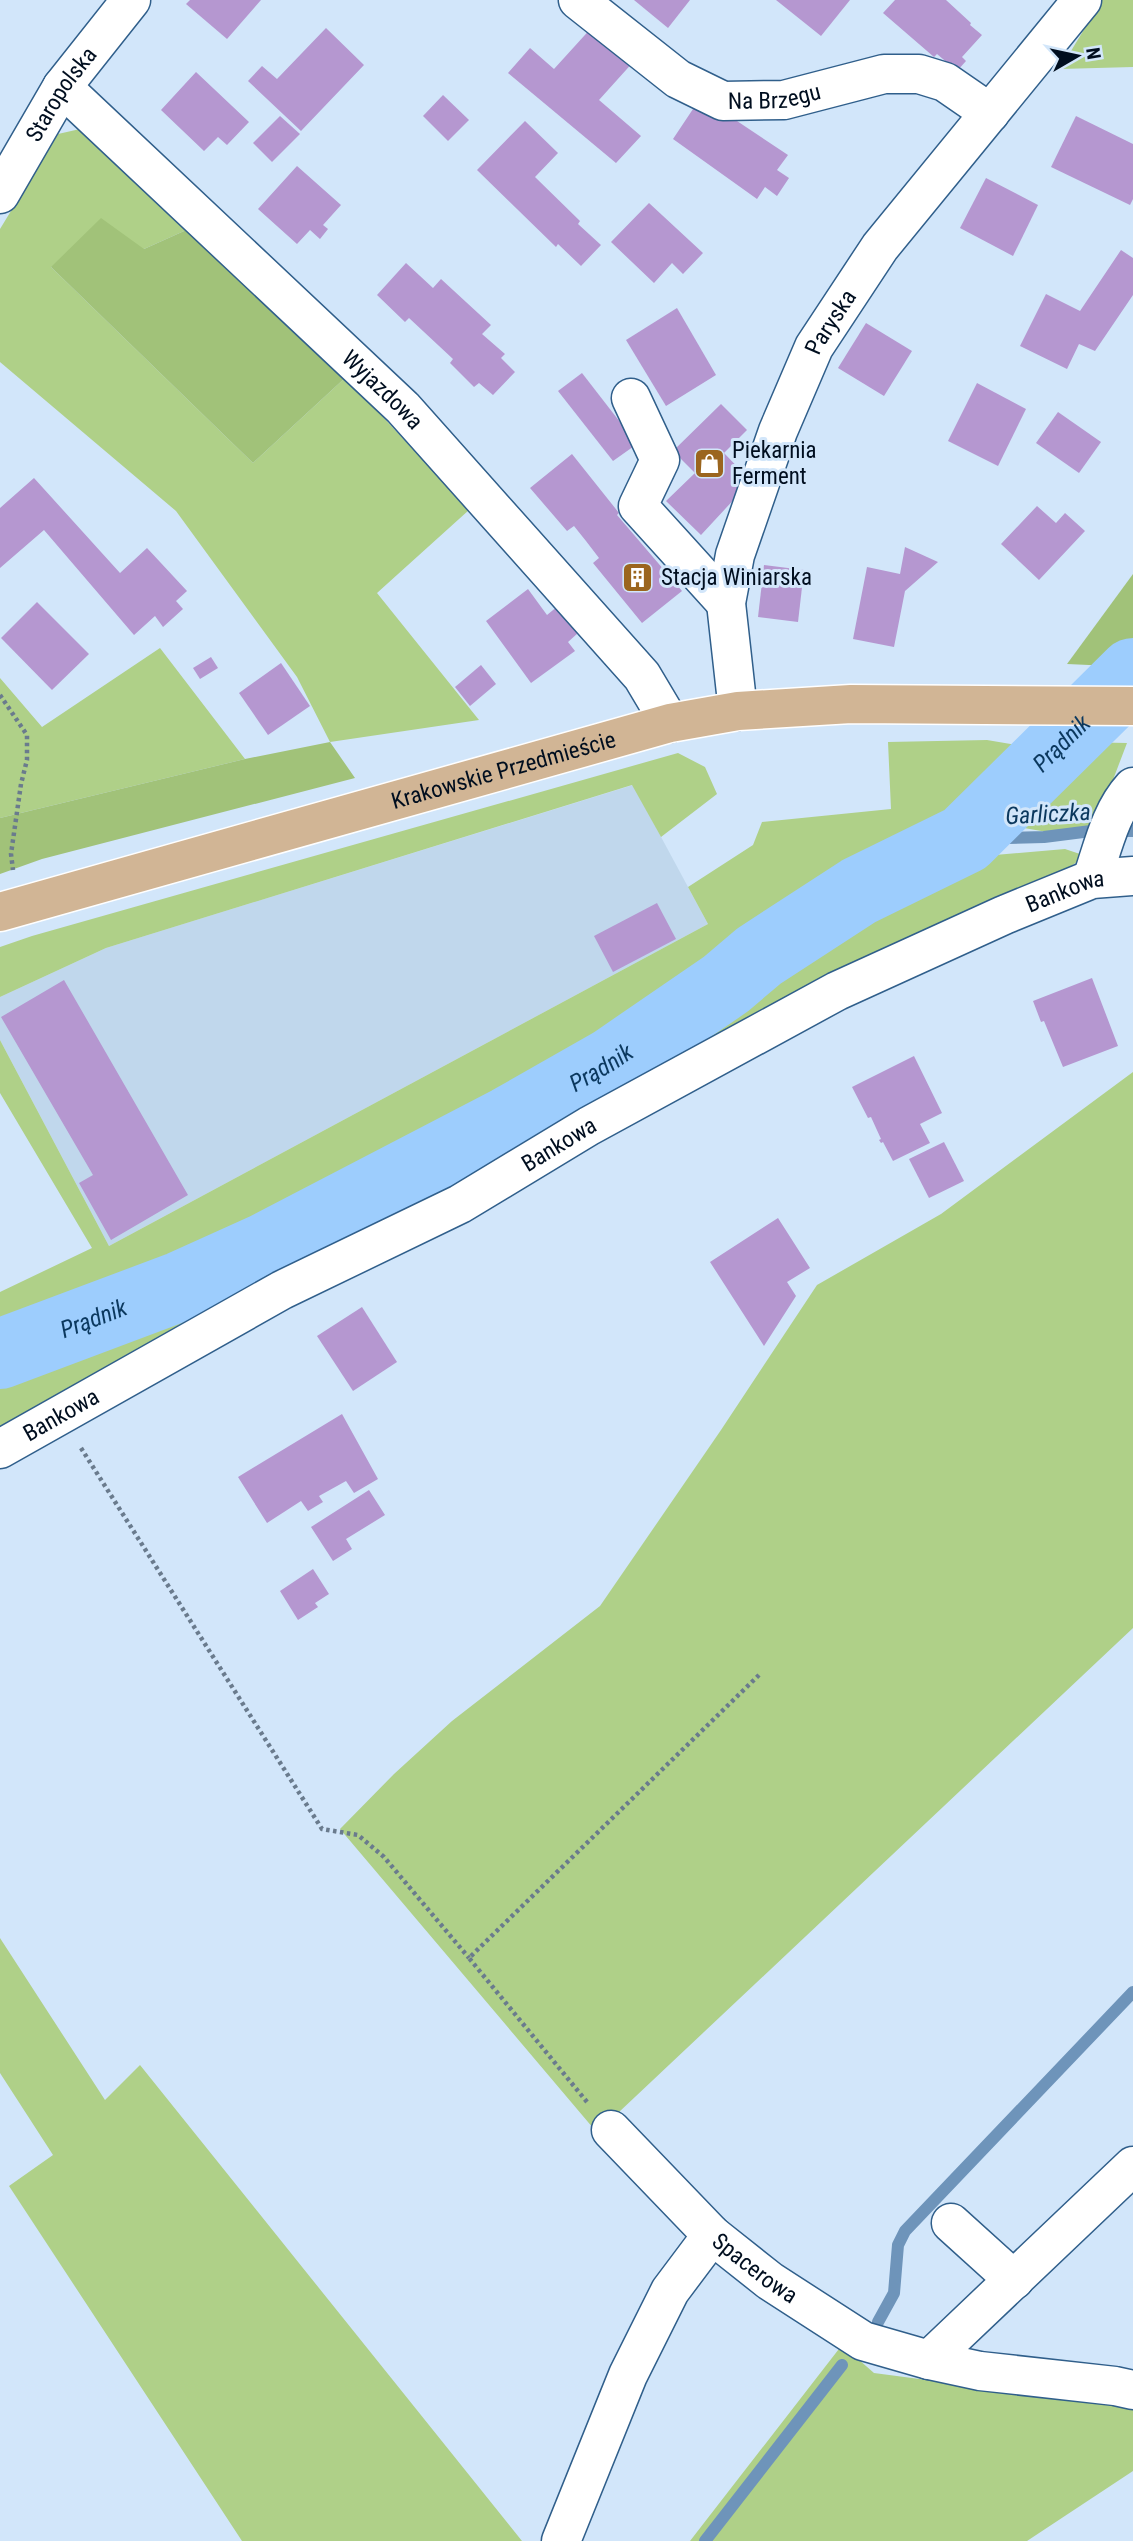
<svg xmlns="http://www.w3.org/2000/svg" width="1133" height="2541" viewBox="0 0 1133 2541" font-family="'Roboto Condensed',sans-serif">
<rect width="100%" height="100%" fill="#d2e6fa"/>
<path fill="#c0d7ec" d="M633 785 708 924 109 1246 0 1040V997L106 948Z"/>
<g fill="#afd088">
<path d="M1102 0H1133V67L1060 69Z"/>
<path d="M80 129 193 227 144 249 51 267 253 463 346 377 469 510 377 593 479 720 330 742 297 677 176 511 0 362V229L58 134Z"/>
<path d="M160 648 245 759 0 818V678L42 727Z"/>
<path d="M987 740 1029 747 991 794 929 843 828 901 420 1145 238 1230 0 1326V1292L92 1248 0 1093V1040L109 1246 708 924 688 887 753 845 762 822 891 809 888 742Z"/>
<path d="M1077 742 1127 743 1095 827 1053 833 1018 827 1035 808 1058 763Z"/>
<path d="M678 753 705 767 717 794 661 837 632 785 106 948 0 997V947L32 936Z"/>
<path d="M1065 849 1086 856 1059 874 700 1045 687 1033 832 925 972 857Z"/>
<path d="M1133 1072V1628L618 2113 599 2135 340 1829 394 1774 452 1721 600 1606 721 1430 817 1285 941 1214Z"/>
<path d="M500 1147 507 1163 0 1428V1372L260 1268Z"/>
<path d="M0 1938 105 2100 140 2065 522 2541H242L9 2186 53 2155 0 2073Z"/>
<path d="M842 2345 874 2373 1133 2407V2471L1027 2541H690Z"/>
</g>
<g fill="#a1c279">
<path d="M101 218 144 249 193 227 346 377 253 463 51 267Z"/>
<path d="M1133 574V667L1067 664Z"/>
<path d="M330 742 355 778 42 859 0 874V818L245 759Z"/>
</g>
<g fill="none" stroke-linecap="round" stroke-linejoin="round">
<g stroke="#6e94ba" stroke-width="12">
<path d="M965 839 1044 837 1091 831H1133"/>
<path d="M878 2322 894 2293 898 2245 905 2231 1133 1992"/>
<path d="M705 2541 842 2365"/>
</g>
<path stroke="#9dcdfd" stroke-width="70" id="s1" d="M0 1354 181 1286 263 1249 509 1121 611 1063 726 984 759 956 859 891 965 839 1133 673"/>
</g>
<g fill="#b597d0">
<path d="M190 0H261L227 39 186 4Z"/>
<path d="M634 0H690L668 28Z"/>
<path d="M776 0H850L821 36Z"/>
<path d="M895 0H946L971 23 970 25 982 35 962 57 966 61 957 71 937 54 934 57 883 13Z"/>
<path d="M594 25 635 60 599 100 641 136 616 163 508 73 530 48 554 69Z"/>
<path d="M326 28 364 65 301 131 248 81 262 66 277 79Z"/>
<path d="M196 72 249 122 227 145 218 137 204 151 161 110Z"/>
<path d="M443 95 469 120 448 141 423 116Z"/>
<path d="M701 97 788 155 777 170 789 178 777 196 765 187 757 199 673 139Z"/>
<path d="M280 116 300 134 272 162 253 143Z"/>
<path d="M1076 116 1133 144V199L1130 205 1051 167Z"/>
<path d="M525 121 558 153 535 177 580 221 578 224 601 245 581 266 558 244 556 247 477 170Z"/>
<path d="M297 166 341 205 323 225 328 229 320 239 310 230 297 244 258 209Z"/>
<path d="M986 178 1038 205 1013 256 960 228Z"/>
<path d="M649 203 703 253 683 274 672 263 654 283 611 242Z"/>
<path d="M1121 250 1133 258V295L1095 351 1079 344 1067 369 1020 346 1046 294 1080 311Z"/>
<path d="M406 263 433 288 441 279 491 325 482 334 505 354 501 358 515 372 493 395 479 383 474 387 450 363 453 359 409 318 405 322 377 295Z"/>
<path d="M677 308 716 375 666 406 626 340Z"/>
<path d="M866 323 912 351 884 396 838 368Z"/>
<path d="M582 373 637 444 613 461 558 391Z"/>
<path d="M977 383 1026 409 998 466 948 441Z"/>
<path d="M721 404 747 430 724 453 751 481 701 535 666 501 695 473 673 451Z"/>
<path d="M1058 412 1101 442 1079 473 1036 443Z"/>
<path d="M572 454 619 513 617 515 682 591 642 623 593 563 599 558 586 541 574 526 567 531 530 488Z"/>
<path d="M34 478 120 573 147 548 187 591 176 601 183 609 163 627 155 616 134 635 44 530 0 568V508Z"/>
<path d="M1037 506 1056 523 1065 513 1085 531 1039 580 1001 544Z"/>
<path d="M905 547 938 562 905 591 894 647 853 639 867 567 900 574Z"/>
<path d="M764 565 804 570 798 622 758 617Z"/>
<path d="M528 589 547 615 558 606 578 633 568 642 575 651 531 683 486 621Z"/>
<path d="M37 602 89 654 52 690 1 638Z"/>
<path d="M211 657 218 668 200 679 193 668Z"/>
<path d="M281 663 310 706 268 735 239 693Z"/>
<path d="M481 665 496 684 470 706 455 687Z"/>
<path d="M657 903 676 939 613 972 594 936Z"/>
<path d="M1092 978 1118 1046 1063 1067 1044 1021 1041 1022 1033 1001Z"/>
<path d="M64 980 188 1195 111 1240 79 1183 93 1175 1 1017Z"/>
<path d="M914 1056 942 1113 920 1124 930 1143 893 1161 883 1142 881 1143 879 1140 881 1139 871 1117 868 1118 852 1087Z"/>
<path d="M944 1142 964 1181 929 1198 909 1159Z"/>
<path d="M778 1218 810 1268 787 1282 796 1296 764 1346 710 1262Z"/>
<path d="M362 1307 397 1362 353 1391 317 1336Z"/>
<path d="M342 1414 378 1479 354 1493 346 1481 319 1496 323 1502 308 1511 301 1501 267 1523 238 1477Z"/>
<path d="M369 1490 385 1515 346 1539 352 1549 333 1561 311 1527Z"/>
<path d="M313 1569 329 1594 315 1603 318 1607 298 1620 280 1591Z"/>
</g>
<g fill="none" stroke-linecap="round" stroke-linejoin="round">
<defs>
<g id="minor">
<path id="s2" d="M578 0 678 79 723 101 784 100 884 74H919L945 82 990 113"/>
<path id="s3" d="M62 87 403 408 642 676 670 723"/>
<path id="s4" d="M0 194 62 87 131 0"/>
<path d="M631 398 660 460 638 506 726 603"/>
<path id="s5" d="M738 711 726 603 735 555 778 431 814 347 880 247 1082 0"/>
<path d="M1092 879C1103 847 1110 812 1133 787"/>
<path id="s6" d="M0 1449 282 1290 460 1204 589 1126 837 991 1004 915 1092 879 1133 876"/>
<path id="s7" d="M611 2130 712 2235 770 2281 863 2341 929 2360 980 2371 1115 2386 1133 2390"/>
<path d="M951 2223 1014 2280"/>
<path d="M929 2360 1133 2166"/>
<path d="M561 2541 628 2375 670 2291 712 2235"/>
</g>
<g id="major">
<path id="s8" d="M0 912 670 723 738 711 851 704 1133 706"/>
</g>
</defs>
<use href="#minor" stroke="#305f8b" stroke-width="41"/>
<use href="#major" stroke="#fff" stroke-width="41"/>
<g stroke="#6a7b8d" stroke-width="4.5" stroke-dasharray="3.5 3.5" stroke-linecap="butt">
<path d="M0 695 27 735V760L21 784 11 854 13 870"/>
<path d="M81 1448 322 1829 358 1835 384 1857 469 1958"/>
<path d="M587 2102 469 1958 759 1675"/>
</g>
<use href="#minor" stroke="#fff" stroke-width="38"/>
<use href="#major" stroke="#d1b595" stroke-width="38"/>
</g>
<defs>
<symbol id="shop-square" viewBox="-11 -11 22 22"><rect x="-9" y="-9" width="18" height="18" rx="4" fill="#9b651e" stroke="#d2e6fa"/><path d="M-5-2.5h2.3a2.7 3.5 0 0 1 5.4 0H5L5.5 6h-11ZM-1.5-2.5h3a1.5 2.3 0 0 0-3 0Z" fill="#fff"/></symbol>
<symbol id="building-square" viewBox="-11 -11 22 22"><rect x="-9" y="-9" width="18" height="18" rx="4" fill="#9b651e" stroke="#d2e6fa"/><path d="M-4-6H4V6H1V3H-1V6H-4ZM-2.5-4.3h1.7v1.8h-1.7ZM.8-4.3h1.7v1.8H.8ZM-2.5-1h1.7V.8h-1.7ZM.8-1h1.7V.8H.8Z" fill="#fff"/></symbol>
</defs>
<g fill-rule="evenodd">
<use href="#shop-square" x="692" y="446" width="35" height="35"/>
<use href="#building-square" x="620" y="560" width="35" height="35"/>
</g>
<g text-anchor="middle" stroke-width="6" stroke-linejoin="round" paint-order="stroke">
<g font-size="23" fill="#000e1f" stroke="#d2e6fa">
<text dy="8" stroke="none"><textPath href="#s2" startOffset="229">Na Brzegu</textPath></text>
<text dy="8" stroke="none"><textPath href="#s4" startOffset="117">Staropolska</textPath></text>
<text dy="8" stroke="none"><textPath href="#s5" startOffset="410">Paryska</textPath></text>
<text dy="8" stroke="none"><textPath href="#s3" startOffset="441">Wyjazdowa</textPath></text>
<text dy="8" stroke="none"><textPath href="#s8" startOffset="523">Krakowskie Przedmieście</textPath></text>
<text dy="8" stroke="none"><textPath href="#s6" startOffset="1204">Bankowa</textPath></text>
<text dy="8" stroke="none"><textPath href="#s6" startOffset="637">Bankowa</textPath></text>
<text dy="8" stroke="none"><textPath href="#s6" startOffset="70">Bankowa</textPath></text>
<text dy="8" stroke="none"><textPath href="#s7" startOffset="200">Spacerowa</textPath></text>
</g>
<g font-size="23" fill="#000e1f" stroke="#d2e6fa" text-anchor="start">
<text x="732" y="458">Piekarnia<tspan x="732" dy="26">Ferment</tspan></text>
<text x="661" y="585">Stacja Winiarska</text>
</g>
<g font-size="24" font-style="italic" fill="#0b385e" stroke="#d2e6fa">
<text dy="8" stroke="none"><textPath href="#s1" startOffset="1234">Prądnik</textPath></text>
<text transform="translate(1048 814) rotate(-3)" y="8">Garliczka</text>
<text dy="8" stroke="none"><textPath href="#s1" startOffset="667">Prądnik</textPath></text>
<text dy="8" stroke="none"><textPath href="#s1" startOffset="100">Prądnik</textPath></text>
</g>
</g>
<g transform="translate(1077 56) rotate(81)" stroke="#d2e6fa" stroke-width="5" paint-order="stroke">
<path d="M0-5L12 26L0 18L-12 26Z" fill="#000e1f"/>
<text y="-10" font-size="19" font-weight="bold" text-anchor="middle" fill="#000e1f">N</text>
</g>
</svg>
